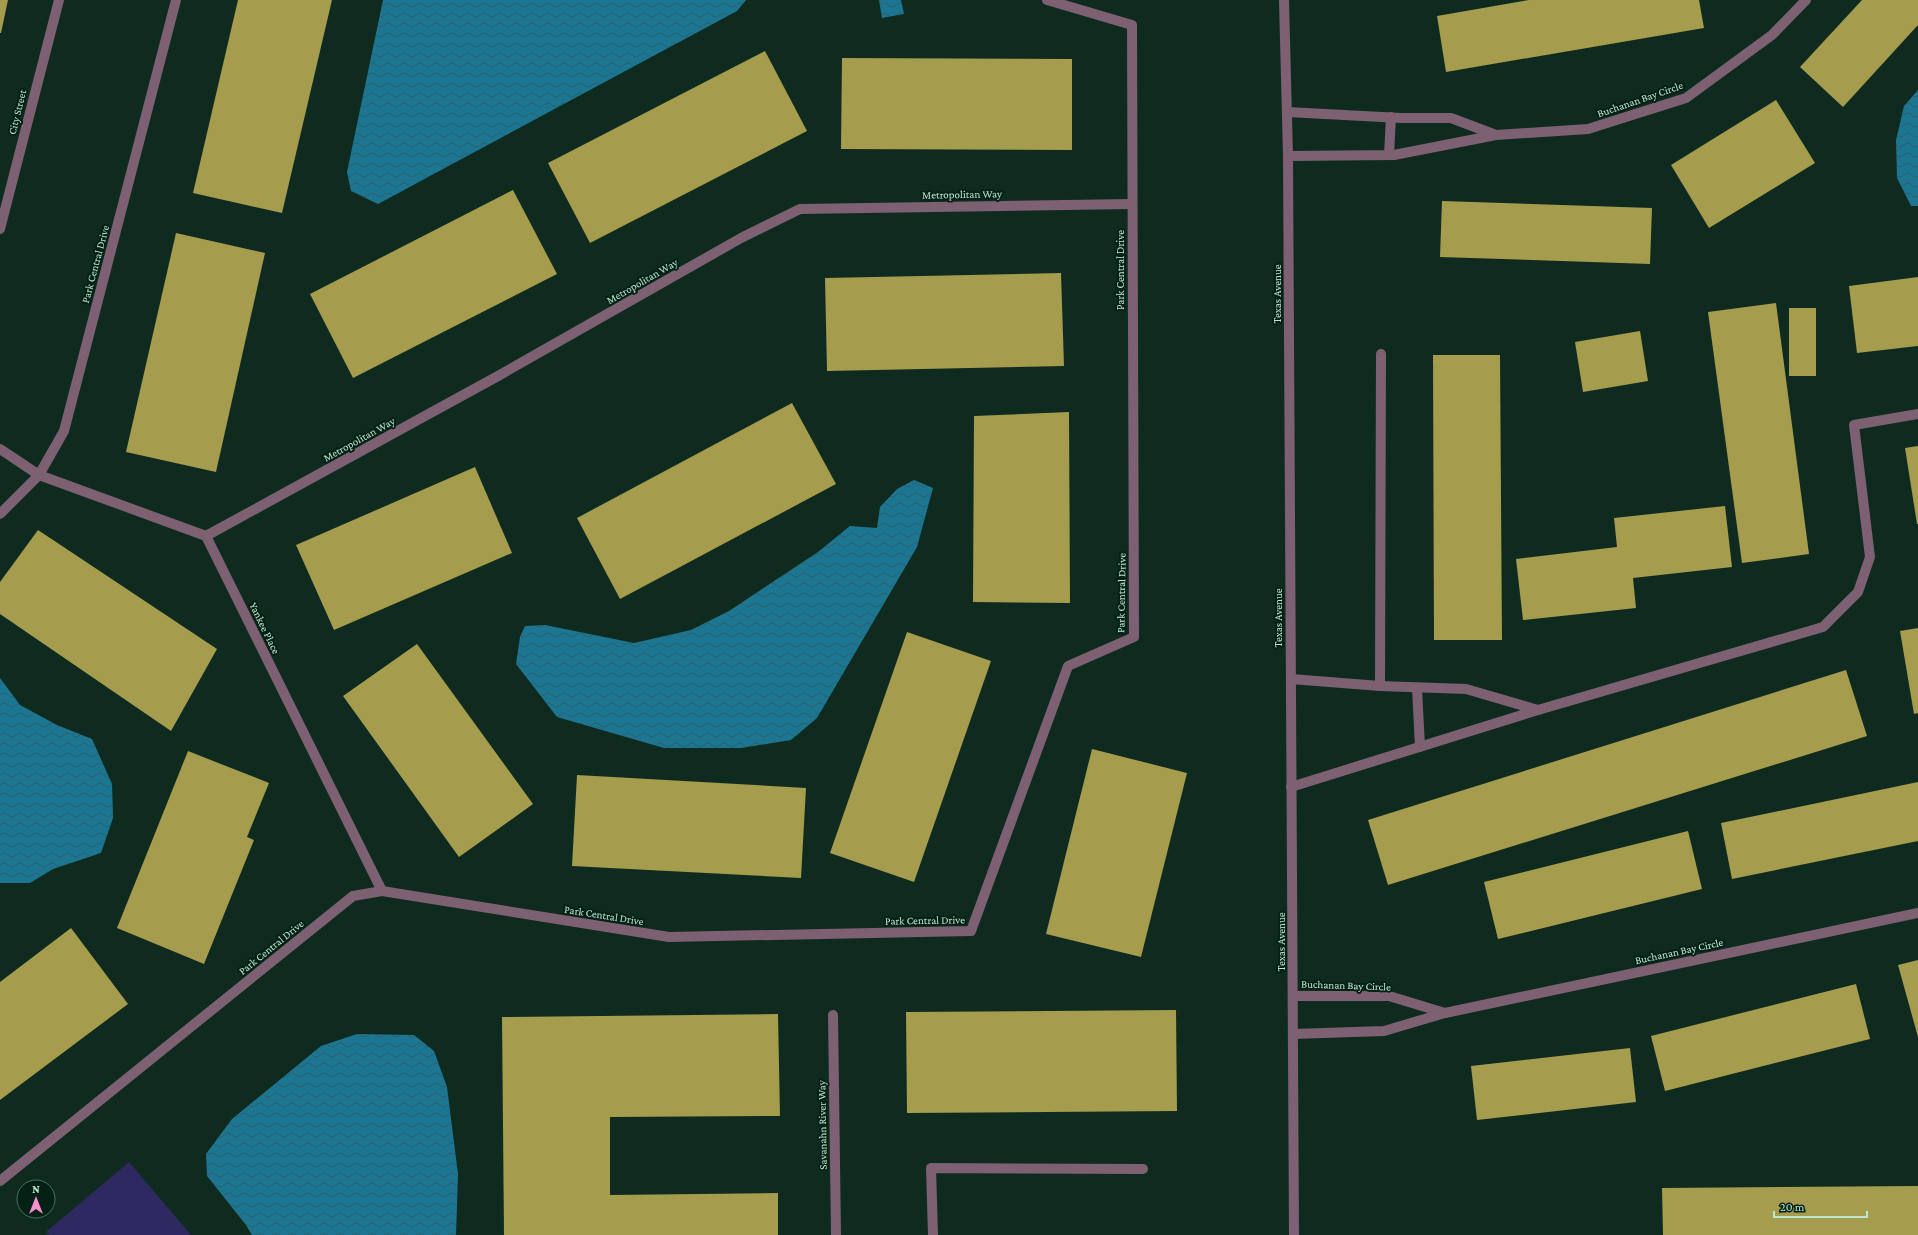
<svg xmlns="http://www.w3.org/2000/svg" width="1918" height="1235" viewBox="0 0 1918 1235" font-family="'Crimson Pro',serif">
<defs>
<pattern id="water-waves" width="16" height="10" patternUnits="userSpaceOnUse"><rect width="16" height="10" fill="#1d7691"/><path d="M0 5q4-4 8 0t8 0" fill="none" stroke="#2a606c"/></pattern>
</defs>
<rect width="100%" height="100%" fill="#0f2b1f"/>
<path fill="#2e2a61" d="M129 1162 191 1235H49L46 1232Z"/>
<g fill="url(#water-waves)">
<path d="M383 0H746L737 11 378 204 351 191 347 172Z"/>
<path d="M879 0H901L904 14 882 18Z"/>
<path d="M1918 90V206H1911L1897 178 1896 140 1904 106Z"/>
<path d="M914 480 933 488 917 547 817 718 791 740 741 748H664L557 717 516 664 520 637 525 626 545 625 634 643 691 630 729 611 818 552 850 526 877 528 880 507 897 489Z"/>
<path d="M0 678 20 705 57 725 92 739 112 784 113 818 101 853 53 869 30 883H0Z"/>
<path d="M357 1034 414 1035 434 1051 447 1087 458 1174 456 1235H252L246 1225 207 1176 206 1154 232 1119 321 1046Z"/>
</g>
<g fill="#a59c4d">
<path d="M0 0H8L1 33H0Z"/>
<path d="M238 0H332L282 213 193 193Z"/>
<path d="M1529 0H1699L1704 28 1446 72 1437 16Z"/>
<path d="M1862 0H1918V25L1843 107 1800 67Z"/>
<path d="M765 51 807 131 590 243 548 163Z"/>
<path d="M842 58 1072 59V150L841 149Z"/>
<path d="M1776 100 1815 163 1709 228 1671 165Z"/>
<path d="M513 190 557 274 353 378 310 294Z"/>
<path d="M1442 201 1652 208 1650 264 1440 257Z"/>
<path d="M176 233 265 253 216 472 126 452Z"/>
<path d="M1061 273 1064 366 827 371 825 278Z"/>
<path d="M1918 277V346L1857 353 1849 286Z"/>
<path d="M1776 303 1809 554 1742 563 1708 312Z"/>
<rect x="1789" y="308" width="27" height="68"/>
<path d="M1640 331 1648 381 1583 392 1575 342Z"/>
<path d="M1433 355H1500L1502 640H1434Z"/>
<path d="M792 403 836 484 620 599 577 518Z"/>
<path d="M1069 412 1070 603 973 602 974 416Z"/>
<path d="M1918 446V524H1917L1905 448Z"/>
<path d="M475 467 512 553 334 630 296 545Z"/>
<path d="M1725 506 1732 567 1633 578 1636 608 1523 620 1516 559 1617 547 1614 518Z"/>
<path d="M38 530 217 649 171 731 0 614V582Z"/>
<path d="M1918 628V713L1914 714 1900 631Z"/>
<path d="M907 632 991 661 914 882 830 853Z"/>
<path d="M417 644 533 804 459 857 343 696Z"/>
<path d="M1846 670 1867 736 1388 885 1368 820Z"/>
<path d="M1092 749 1187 773 1141 957 1046 934Z"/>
<path d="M188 751 269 783 247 837 254 840 204 964 117 928Z"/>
<path d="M577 775 806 788 801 878 572 866Z"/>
<path d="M1918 782V841L1732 879 1721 823Z"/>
<path d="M1688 831 1702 889 1498 939 1484 882Z"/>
<path d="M71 928 128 1004 0 1100V982Z"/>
<path d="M1918 960V1037L1898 965Z"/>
<path d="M1856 984 1870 1039 1665 1091 1651 1036Z"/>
<path d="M1176 1010 1177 1111 907 1113 906 1012Z"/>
<path d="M778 1014 780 1116 610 1117V1195L778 1193V1235H504L502 1017Z"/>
<path d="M1630 1048 1636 1102 1477 1120 1471 1066Z"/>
<path d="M1918 1186V1235H1663L1662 1188Z"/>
</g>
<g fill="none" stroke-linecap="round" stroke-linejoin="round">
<g stroke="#7d6071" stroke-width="10">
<path d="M1284 0 1288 156 1294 1235"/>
<path d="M1287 112 1401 118H1451L1496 135"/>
<path d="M1389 155 1391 117"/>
<path d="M1288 156 1394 155 1496 135 1588 129 1686 98 1772 35 1806 0"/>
<path d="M0 229 59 0"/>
<path d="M0 449 39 475 206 536 382 891"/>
<path d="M0 514 39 475 64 431 176 0"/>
<path d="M206 536 498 376 741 238 800 209 1131 204"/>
<path d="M1291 679 1380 686 1466 689 1538 710"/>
<path d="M1380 686 1381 354"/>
<path d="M1417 688 1420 747"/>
<path d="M1291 787 1538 710 1823 627 1858 592 1870 557 1854 425 1918 414"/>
<path d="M1293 996H1389L1445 1013"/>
<path d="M833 1015 836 1235"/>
<path d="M1293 1034 1384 1031 1445 1013 1918 913"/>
<path d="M0 1181 353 896 382 891 669 937 971 931 1068 666 1134 637 1132 25 1047 0"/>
<path d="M933 1235 931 1168 1143 1169"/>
</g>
</g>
<g text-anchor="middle" stroke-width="4" stroke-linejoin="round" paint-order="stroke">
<g font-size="11" fill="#bee7d2" stroke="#052115">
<text transform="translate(1640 99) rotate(-19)" y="4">Buchanan Bay Circle</text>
<text transform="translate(17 112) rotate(-76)" y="4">City Street</text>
<text transform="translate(962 194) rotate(-1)" y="4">Metropolitan Way</text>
<text transform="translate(95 264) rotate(-75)" y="4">Park Central Drive</text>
<text transform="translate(1120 270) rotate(-90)" y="4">Park Central Drive</text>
<text transform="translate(642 281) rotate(-30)" y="4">Metropolitan Way</text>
<text transform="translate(1277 294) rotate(-90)" y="4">Texas Avenue</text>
<text transform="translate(359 439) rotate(-29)" y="4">Metropolitan Way</text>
<text transform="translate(1121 593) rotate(-89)" y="4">Park Central Drive</text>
<text transform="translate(1278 618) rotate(-90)" y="4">Texas Avenue</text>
<text transform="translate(265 628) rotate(64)" y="4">Yankee Place</text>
<text transform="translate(604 915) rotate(9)" y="4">Park Central Drive</text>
<text transform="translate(925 920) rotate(-1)" y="4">Park Central Drive</text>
<text transform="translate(1281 942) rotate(-90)" y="4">Texas Avenue</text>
<text transform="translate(271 947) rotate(-39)" y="4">Park Central Drive</text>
<text transform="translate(1679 951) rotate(-12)" y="4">Buchanan Bay Circle</text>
<text transform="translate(1346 985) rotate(2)" y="4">Buchanan Bay Circle</text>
<text transform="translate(822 1125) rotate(-91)" y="4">Savanahn River Way</text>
</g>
</g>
<g transform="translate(36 1199)"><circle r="19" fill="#052115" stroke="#4f7061"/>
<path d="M0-3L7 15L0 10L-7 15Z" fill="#f690d0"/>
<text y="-6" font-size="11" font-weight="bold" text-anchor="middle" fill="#bee7d2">N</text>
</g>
<path d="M1774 1211v6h93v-6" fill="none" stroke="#bee7d2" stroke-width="2"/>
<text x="1780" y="1211" font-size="12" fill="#bee7d2" stroke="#052115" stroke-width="3" paint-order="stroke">20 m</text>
</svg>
